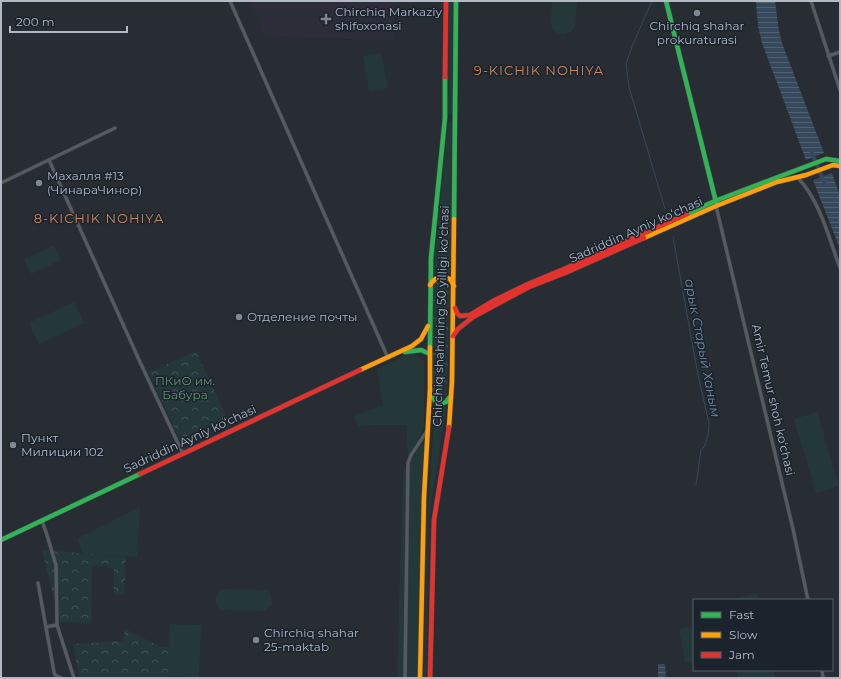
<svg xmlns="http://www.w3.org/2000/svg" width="841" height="679" viewBox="0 0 841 679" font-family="Montserrat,sans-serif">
<defs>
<pattern id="forest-crowns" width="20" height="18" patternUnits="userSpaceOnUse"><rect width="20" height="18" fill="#253839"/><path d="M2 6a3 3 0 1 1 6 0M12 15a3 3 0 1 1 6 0" fill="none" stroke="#425354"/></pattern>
<pattern id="water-rules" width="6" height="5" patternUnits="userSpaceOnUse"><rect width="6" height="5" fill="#36495c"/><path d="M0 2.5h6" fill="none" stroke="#516172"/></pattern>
</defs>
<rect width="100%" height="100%" fill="#272d33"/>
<path fill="#2d2d39" d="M249 1H395L393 41 265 36Z"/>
<g fill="#253839">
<path d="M449 1H453L452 114H448Z"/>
<path d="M552 1H577L575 27C568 37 557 37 551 26Z"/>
<path d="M381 53 388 88 369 91 363 56Z"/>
<path d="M448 122H450L452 123 451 274 442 272 433 274Z"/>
<path d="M54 246 61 260 31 274 24 259Z"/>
<path d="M74 302 84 323 39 344 29 323Z"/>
<path d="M408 354H414L424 361V425L422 432 408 456 406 425H374L359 426 353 417 383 405 377 369Z"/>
<path d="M435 407H446L429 519 426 678H424L427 519Z"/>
<path d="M817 412 839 486 816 493 794 419Z"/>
<path d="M425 443 418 678H397L403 473 418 448Z"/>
<path d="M140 507 137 557 83 554 77 539Z"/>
<path d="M223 589 266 590 271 595 272 604 265 611 222 610C213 604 213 594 223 589Z"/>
<path d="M757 593 759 600H725Z"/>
<path d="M170 624 201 625 199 677 168 676Z"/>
<path d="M691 627 694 640V661L685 663 679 629Z"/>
<path d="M736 670H774L776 678H738Z"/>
</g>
<g fill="url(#forest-crowns)">
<path d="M442 280 447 282 450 287 447 394 445 399 441 401 436 399 433 394V287L436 282Z"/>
<path d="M196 351 227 418 180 440 149 372Z"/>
<path d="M42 550 126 557 124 595 114 594V570L104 566 92 567 91 623 60 622Z"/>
<path d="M125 629 161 647H169V676L199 678H79L73 644 123 641Z"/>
</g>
<g fill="url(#water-rules)">
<path d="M756 1H775L779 31 782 43 824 153 806 160 762 43 758 26Z"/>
<path d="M832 173 840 196V249L813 180Z"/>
<path d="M658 664H665L666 678H658Z"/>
</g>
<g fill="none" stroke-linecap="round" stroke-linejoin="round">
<g stroke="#36495c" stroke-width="1">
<path d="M652 1 633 44 626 64 629 87 665 209"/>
<path d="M673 237 698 375 709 423 708 436 704 447 701 450 696 485"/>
</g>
<path stroke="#36495c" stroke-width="4" d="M812 153 824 182"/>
<defs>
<g id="street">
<path d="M230 1 388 358"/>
<path d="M811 1 840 90"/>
<path d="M828 56 840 52"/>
<path d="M49 160 140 362 183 454"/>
<path d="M798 178C820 201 829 238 840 268"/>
<path d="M1 183 115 128"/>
<path d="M716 206 793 529 808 600"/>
<path d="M42 521 46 532 56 565 57 625 74 678"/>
<path d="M38 583 54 672 55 675 61 678"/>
<path d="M46 627 57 625"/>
<path d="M822 670 823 678"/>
<path d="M405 678 408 463 411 455 427 431"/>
</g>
<g id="fast">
<path d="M666 1 716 202"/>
<path d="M687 214 715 201 826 159 840 161"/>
<path d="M454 219 456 1"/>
<path d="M430 347 431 258 445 118V77"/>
<path d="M405 352 421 350 430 354"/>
<path d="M431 394 435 401 441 404 446 402 450 397"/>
<path d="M1 540 140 474"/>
</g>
<g id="slow">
<path d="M644 238 716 206 777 182 806 175 833 165 840 166"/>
<path d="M430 285C435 277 441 275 450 279L454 286"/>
<path d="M360 370 412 346 421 339 428 326"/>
<path d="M449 427 452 381 454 219"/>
<path d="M420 678 424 497 430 389V347"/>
</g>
<g id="jam">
<path d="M445 77 446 1"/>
<path d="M455 308 457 313 460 316 470 315 493 301 528 284 564 269 687 214"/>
<path d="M453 336 458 329 473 317 529 287 565 273 644 238"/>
<path d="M140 474 360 370"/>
<path d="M430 678 434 520 449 427"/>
</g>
</defs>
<use href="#street" stroke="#44494e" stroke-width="4"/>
<use href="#fast" stroke="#44494e" stroke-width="5.5"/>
<use href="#slow" stroke="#44494e" stroke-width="5.5"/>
<use href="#jam" stroke="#44494e" stroke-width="5.5"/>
<use href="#street" stroke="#565a61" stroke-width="3"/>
<use href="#fast" stroke="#30b455" stroke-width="4.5"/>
<use href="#slow" stroke="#ff9f0a" stroke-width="4.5"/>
<use href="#jam" stroke="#e5322d" stroke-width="4.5"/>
</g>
<g fill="#808891" stroke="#1b232d" stroke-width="1.5">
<circle cx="697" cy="13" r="4"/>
<path d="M324 13h4v4h4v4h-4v4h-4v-4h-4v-4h4z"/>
<circle cx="39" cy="183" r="4"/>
<circle cx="239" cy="317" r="4"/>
<circle cx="13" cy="445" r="4"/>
<circle cx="256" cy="640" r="4"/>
</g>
<g text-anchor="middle" stroke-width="3" stroke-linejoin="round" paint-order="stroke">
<g font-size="12" fill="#b0b9c4" stroke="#1b232d" text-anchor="start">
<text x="335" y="16">Chirchiq Markaziy<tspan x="335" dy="14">shifoxonasi</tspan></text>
<text x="697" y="30" text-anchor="middle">Chirchiq shahar<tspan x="697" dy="14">prokuraturasi</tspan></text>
<text x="47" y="180">Махалля #13<tspan x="47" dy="14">(ЧинараЧинор)</tspan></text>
<text x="247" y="321">Отделение почты</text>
<text x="21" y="442">Пункт<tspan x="21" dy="14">Милиции 102</tspan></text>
<text x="264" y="637">Chirchiq shahar<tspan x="264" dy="14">25-maktab</tspan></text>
</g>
<g font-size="12" fill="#b0b9c4" stroke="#1b232d">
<text transform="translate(636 230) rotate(-24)" y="4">Sadriddin Ayniy ko‘chasi</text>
<text transform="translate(441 316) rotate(-88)" y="4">Chirchiq shahrining 50 yilligi koʻchasi</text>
<text transform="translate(773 400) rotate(77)" y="4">Amir Temur shoh ko‘chasi</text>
<text transform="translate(190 439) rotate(-25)" y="4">Sadriddin Ayniy ko‘chasi</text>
</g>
<g font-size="12" fill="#68946f" stroke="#1b232d">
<text x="185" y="385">ПКиО им.<tspan x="185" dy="14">Бабура</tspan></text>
</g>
<g font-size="13" letter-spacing="1" fill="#ce8961" stroke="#1b232d">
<text x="539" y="75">9-KICHIK NOHIYA</text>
<text x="99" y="223">8-KICHIK NOHIYA</text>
</g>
<g font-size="13" font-style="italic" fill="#718ca7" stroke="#1b232d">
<text transform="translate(703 348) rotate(79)" y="5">арык Старый Ханым</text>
</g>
</g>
<rect width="841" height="679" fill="none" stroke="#b0b9c4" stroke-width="4"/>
<rect x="693" y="599" width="140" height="72" fill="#1b232d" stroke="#575f69"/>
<rect x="701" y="612" width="20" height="6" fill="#30b455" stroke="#575f69"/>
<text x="729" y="619" font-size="12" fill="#b0b9c4">Fast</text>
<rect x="701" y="632" width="20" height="6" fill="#ff9f0a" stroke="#575f69"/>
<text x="729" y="639" font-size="12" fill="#b0b9c4">Slow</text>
<rect x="701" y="652" width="20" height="6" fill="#e5322d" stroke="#575f69"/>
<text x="729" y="659" font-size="12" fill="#b0b9c4">Jam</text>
<path d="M10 26v6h117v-6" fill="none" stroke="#b0b9c4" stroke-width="2"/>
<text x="16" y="26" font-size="12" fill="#b0b9c4" stroke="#1b232d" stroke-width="3" paint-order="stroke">200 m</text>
</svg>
